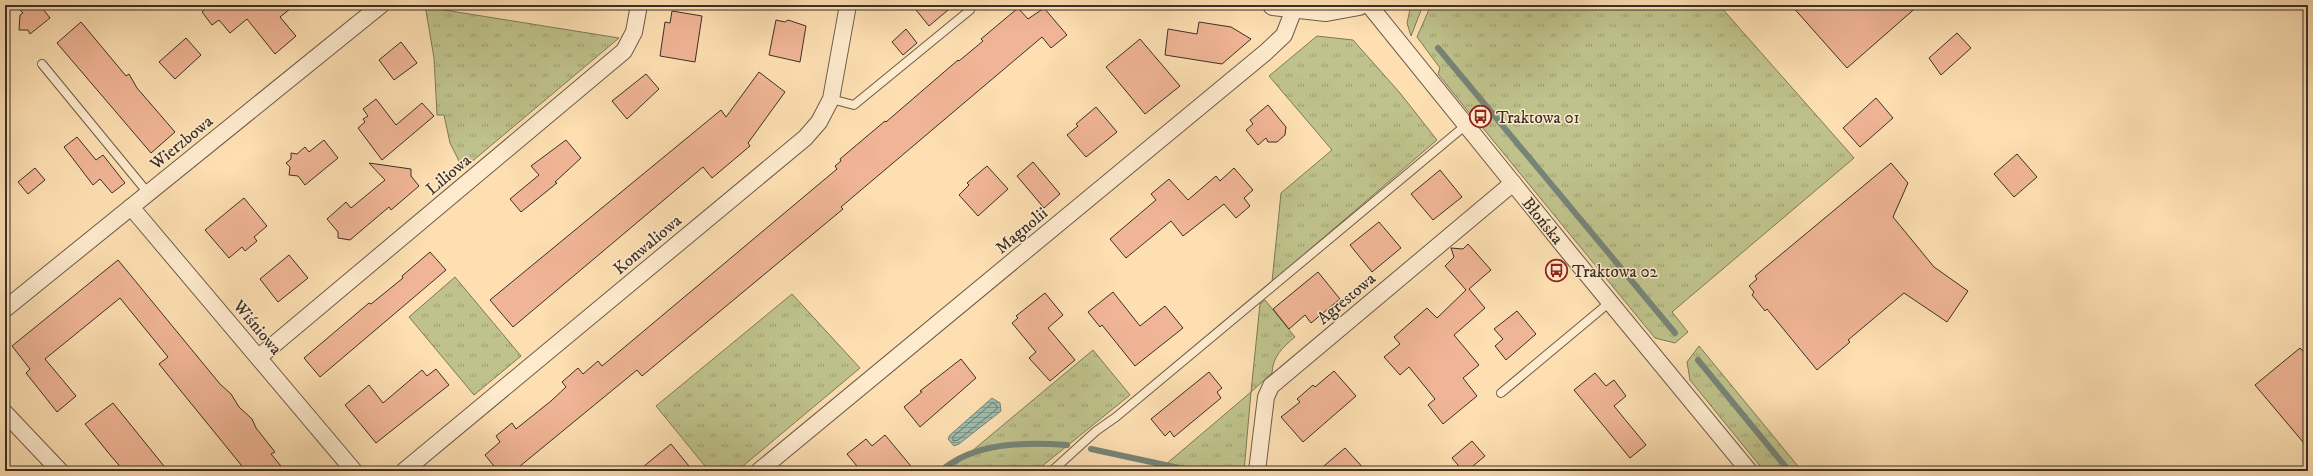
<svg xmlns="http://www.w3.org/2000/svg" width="2313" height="476" viewBox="0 0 2313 476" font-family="'IM FELL DW Pica',serif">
<defs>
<pattern id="grass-tufts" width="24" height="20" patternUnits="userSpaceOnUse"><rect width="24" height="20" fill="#bfc28c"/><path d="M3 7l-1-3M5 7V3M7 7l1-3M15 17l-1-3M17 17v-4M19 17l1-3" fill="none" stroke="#9c9e72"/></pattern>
<pattern id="water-rules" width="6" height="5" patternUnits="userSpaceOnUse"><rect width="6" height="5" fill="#9fbcae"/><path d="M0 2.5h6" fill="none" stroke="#83998e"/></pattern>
</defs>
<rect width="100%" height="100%" fill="#fddfb2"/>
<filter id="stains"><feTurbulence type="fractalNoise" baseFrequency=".005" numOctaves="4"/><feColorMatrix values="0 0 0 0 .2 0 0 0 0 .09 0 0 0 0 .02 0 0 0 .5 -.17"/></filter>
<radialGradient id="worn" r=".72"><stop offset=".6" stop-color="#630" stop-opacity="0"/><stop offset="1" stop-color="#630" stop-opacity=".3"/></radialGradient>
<g fill="url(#grass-tufts)" stroke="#7d795a">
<path d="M425 5 438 9 619 38 463 169 450 143 444 115H437L434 58Z"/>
<path d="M1411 5H1423L1411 36 1407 23Z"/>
<path d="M1431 5H1719L1854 158 1672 312 1688 332 1675 343 1655 338 1482 127 1488 122 1477 109 1471 115 1438 74 1440 68 1417 37Z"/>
<path d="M1317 36 1353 40 1400 93 1437 140 1272 282 1281 193 1332 150 1269 76Z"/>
<path d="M455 277 521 356 474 395 409 317Z"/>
<path d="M792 294 860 368 737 471H709L656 406Z"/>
<path d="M1265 300 1295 337C1282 348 1273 356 1272 373L1251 392 1244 471H1158L1251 392 1260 304Z"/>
<path d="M1699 346 1802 471H1764L1690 380 1687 362Z"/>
<path d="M1093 350 1130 395 1036 471H948Z"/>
</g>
<path fill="url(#water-rules)" stroke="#778478" d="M992 398 1000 403 1001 411 959 444 954 446 948 439 950 435Z"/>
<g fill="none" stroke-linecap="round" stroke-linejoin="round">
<path stroke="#6d766a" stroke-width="1" d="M993 403 997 406V409L958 440 953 441V437Z"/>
<g stroke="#778478" stroke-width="6">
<path d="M1438 48 1675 333"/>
<path d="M1698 360 1789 471"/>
<path d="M1091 449 1193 471"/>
<path d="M941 471C974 442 1025 442 1067 445"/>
</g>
</g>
<g fill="#f0b596" stroke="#3b3027">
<path d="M16 5H40L50 18 30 34 28 30H19L20 15 23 13Z"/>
<path d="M208 5H295L280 17 296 36 275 54 247 19 230 33 219 20 212 25 202 12 209 6Z"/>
<path d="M912 5H954L929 26Z"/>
<path d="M1791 5H1919L1847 68Z"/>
<path d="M1018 8 1028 19 1044 8 1067 35 1051 48 1042 37 841 207 843 209 642 376 637 370 514 471H498L485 455 500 442 496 436 512 423 516 429 551 401 566 387 562 382 578 368 583 374 598 361 602 366 837 169 835 166 841 161 840 159 885 121 886 122 958 60 959 61 983 41 981 39Z"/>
<path d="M672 11 702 16 695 62 660 56 665 22 670 23Z"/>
<path d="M776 20 785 22 788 20 806 26 800 62 769 55Z"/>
<path d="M81 22 126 76 129 74 137 88 175 132 151 153 57 43Z"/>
<path d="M1199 22 1231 27 1251 39 1222 64 1165 55 1168 29 1197 34Z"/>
<path d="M906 29 917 43 903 55 892 42Z"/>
<path d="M1957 33 1971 48 1941 75 1929 58Z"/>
<path d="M186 38 201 55 175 79 159 62Z"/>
<path d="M1140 39 1180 86 1145 114 1106 67Z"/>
<path d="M401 42 417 63 394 80 379 60Z"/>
<path d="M759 72 785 92 748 143 750 146 712 178 703 167 513 327 490 300 721 110 726 117Z"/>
<path d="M646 74 659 89 627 119 612 101Z"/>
<path d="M1876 98 1893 118 1860 147 1843 128Z"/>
<path d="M376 99 396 125 422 103 434 116 382 160 358 128 365 122 363 119 368 116 363 109Z"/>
<path d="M1268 105 1286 127 1285 135 1277 142H1268L1266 138 1258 145 1246 130 1253 124 1250 120Z"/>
<path d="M1096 107 1117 132 1086 157 1067 135 1078 126 1076 124Z"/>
<path d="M77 137 96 160 103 155 125 183 112 193 100 179 93 185 64 147Z"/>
<path d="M324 140 338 158 305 185 298 176 289 175 290 167 286 163 291 159V153L297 154 305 147 309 152Z"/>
<path d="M566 140 581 158 555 182 557 183 521 212 510 199 539 175 531 166Z"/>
<path d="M2017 154 2037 177 2014 197 1994 174Z"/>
<path d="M1033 162 1060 194 1044 208 1017 176Z"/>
<path d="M369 163 411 169V176L419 186 391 210 389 207 350 240 338 238V232L327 219 346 202 351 208 385 180Z"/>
<path d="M1891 163 1908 183 1893 217 1934 267 1968 291 1947 322 1904 293 1848 340 1850 342 1817 370 1767 309 1765 311 1752 295 1754 292 1749 286 1757 279 1755 276Z"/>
<path d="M987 166 1008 189 978 216 959 195 969 185 967 183Z"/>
<path d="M35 168 45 180 28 194 18 182Z"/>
<path d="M1234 168 1253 190 1244 198 1250 206 1236 218 1224 204 1183 236 1171 221 1126 258 1110 239 1156 200 1151 194 1169 179 1188 200 1216 176 1220 181Z"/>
<path d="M1440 170 1462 197 1433 220 1411 194Z"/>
<path d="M244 198 267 226 254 237 257 241 245 251 242 247 229 258 205 230Z"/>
<path d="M1379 222 1401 248 1372 272 1350 245Z"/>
<path d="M1468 244 1491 270 1469 289 1485 308 1454 335 1479 365 1463 378 1477 396 1443 424 1428 405 1435 399 1409 367 1400 375 1384 357 1400 344 1394 337 1427 308 1437 318 1466 290 1445 266 1454 257 1451 248 1463 249Z"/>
<path d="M430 252 446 270 320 377 304 358 369 303 371 304 403 278 402 276Z"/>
<path d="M289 255 308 278 278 302 260 279Z"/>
<path d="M118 260 220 384 231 394 239 407 252 419 256 428 275 452 271 454 285 471H246L159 364 168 357 120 298 45 359 76 396 57 412 26 373 30 369 12 346Z"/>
<path d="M1318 272 1340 299 1311 323 1305 315 1289 329 1273 309Z"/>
<path d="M1113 292 1140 326 1165 306 1183 328 1135 366 1102 325 1100 327 1088 312Z"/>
<path d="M1045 293 1063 315 1048 328 1075 360 1050 381 1029 358 1036 352 1012 323 1018 318 1016 316Z"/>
<path d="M1517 311 1536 334 1506 360 1495 346 1503 339 1494 329Z"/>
<path d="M2300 348 2308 357V448L2255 385Z"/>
<path d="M961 359 976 378 920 427 904 407 922 392 920 391Z"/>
<path d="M436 369 449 385 376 443 345 405 369 385 383 403 422 370 427 376Z"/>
<path d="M1334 371 1356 396 1303 442 1281 417 1300 402 1297 399 1313 385 1315 387Z"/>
<path d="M1209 372 1222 388 1217 392 1221 398 1174 437 1170 431 1165 436 1151 419Z"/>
<path d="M1595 373 1606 386 1614 380 1626 396 1614 406 1646 445 1630 458 1574 390Z"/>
<path d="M113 403 130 424 168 471H124L111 456 85 424Z"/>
<path d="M885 435 915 471H861L847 454 866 439 872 446Z"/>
<path d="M1472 441 1485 456 1467 471H1463L1452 458Z"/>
<path d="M671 444 693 471H638Z"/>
<path d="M1345 448 1366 471H1318Z"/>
</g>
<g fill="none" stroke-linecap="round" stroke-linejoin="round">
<defs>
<g id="service">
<path d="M42 64 148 193"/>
<path d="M831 99 854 105 970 10"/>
<path d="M1501 393 1610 302"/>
<path d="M1052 471 1096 431 1116 417 1466 125"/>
</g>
<g id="minor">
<path id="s1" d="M1369 5 1567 250 1749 471"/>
<path d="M131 207 354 471"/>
<path d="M5 309 381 5"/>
<path d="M259 357 624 51 634 32 639 5"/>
<path d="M5 413 60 471"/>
<path d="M404 471 805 138 819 122 831 99 848 5"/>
<path d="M759 471 1266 52 1284 35 1294 9"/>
<path d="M1257 471 1266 397 1271 386 1513 183"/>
</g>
<path id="tertiary" d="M1273 5 1326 11 1359 5"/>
</defs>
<use href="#service" stroke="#6c5c4a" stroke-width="10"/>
<use href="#minor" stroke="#6c5c4a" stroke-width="18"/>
<use href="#tertiary" stroke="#6c5c4a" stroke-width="22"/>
<use href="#service" stroke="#feeacd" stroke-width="8"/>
<use href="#minor" stroke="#feeacd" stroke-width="16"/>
<use href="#tertiary" stroke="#feeacd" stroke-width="20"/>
</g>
<defs>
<symbol id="bus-ring" viewBox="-11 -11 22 22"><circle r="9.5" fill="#feeacd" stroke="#8f2418" stroke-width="1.5"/><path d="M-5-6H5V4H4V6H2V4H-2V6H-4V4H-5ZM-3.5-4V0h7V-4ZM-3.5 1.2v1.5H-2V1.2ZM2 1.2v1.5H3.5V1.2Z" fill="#8f2418"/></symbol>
</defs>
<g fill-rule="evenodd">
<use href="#bus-ring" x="1468" y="104" width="25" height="25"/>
<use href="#bus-ring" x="1544" y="258" width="25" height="25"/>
</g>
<g text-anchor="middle" stroke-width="3" stroke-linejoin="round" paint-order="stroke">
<g font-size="17" fill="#3b3027" stroke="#feeacd" text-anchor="start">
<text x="1496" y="123">Traktowa 01</text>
<text x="1572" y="277">Traktowa 02</text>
</g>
<g font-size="17" fill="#3b3027" stroke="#feeacd">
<text transform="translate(181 142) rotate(-39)" y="6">Wierzbowa</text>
<text transform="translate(448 174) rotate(-40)" y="6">Liliowa</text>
<text dy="6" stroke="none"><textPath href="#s1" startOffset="277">Błońska</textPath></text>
<text transform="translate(1021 230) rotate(-40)" y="6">Magnolii</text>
<text transform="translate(647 244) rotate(-40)" y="6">Konwaliowa</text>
<text transform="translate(1346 298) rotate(-40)" y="6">Agrestowa</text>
<text transform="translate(258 327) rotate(50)" y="6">Wiśniowa</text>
</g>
</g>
<rect width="2313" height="476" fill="none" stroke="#fddfb2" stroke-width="20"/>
<rect x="6" y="6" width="2301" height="464" fill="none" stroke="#3b3027" stroke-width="2"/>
<rect x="10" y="10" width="2293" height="456" fill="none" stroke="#3b3027"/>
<rect width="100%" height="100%" filter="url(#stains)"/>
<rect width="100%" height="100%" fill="url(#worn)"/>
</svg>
